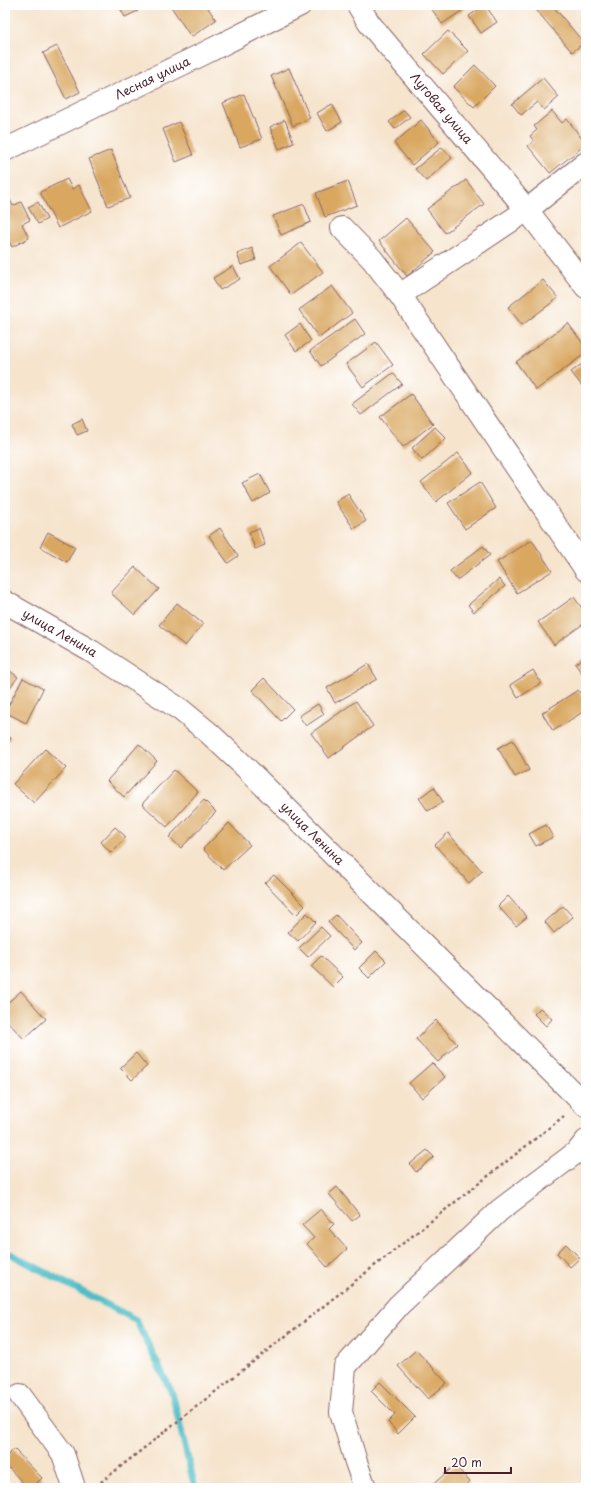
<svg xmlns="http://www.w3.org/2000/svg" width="591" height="1493" viewBox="0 0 591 1493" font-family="'Playpen Sans',sans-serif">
<rect width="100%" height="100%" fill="#fff"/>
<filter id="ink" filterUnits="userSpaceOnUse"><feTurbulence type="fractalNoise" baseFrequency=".025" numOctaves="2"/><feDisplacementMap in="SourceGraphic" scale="8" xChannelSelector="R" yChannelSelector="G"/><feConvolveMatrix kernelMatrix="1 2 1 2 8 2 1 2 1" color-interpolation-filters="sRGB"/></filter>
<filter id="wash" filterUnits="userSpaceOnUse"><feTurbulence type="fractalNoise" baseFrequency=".012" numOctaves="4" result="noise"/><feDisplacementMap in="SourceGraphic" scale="16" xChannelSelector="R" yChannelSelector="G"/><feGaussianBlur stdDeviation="0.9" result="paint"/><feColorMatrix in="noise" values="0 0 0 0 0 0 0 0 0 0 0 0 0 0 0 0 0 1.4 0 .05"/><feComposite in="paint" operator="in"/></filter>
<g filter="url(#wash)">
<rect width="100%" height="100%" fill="#f6e4cd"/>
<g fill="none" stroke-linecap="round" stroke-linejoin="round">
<path stroke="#50bec7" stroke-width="7" d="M5 1251 136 1320 172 1393 195 1488"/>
</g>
<g id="blocks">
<g fill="#d9a761">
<path d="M118 5H135L138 11 125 17Z"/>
<path d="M170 5H206L216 20 191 37Z"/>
<path d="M429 5H464L466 8 442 24Z"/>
<path d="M485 5 497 22 481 33 469 16Z"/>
<path d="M532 5H552L584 43 572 52Z"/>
<path d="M448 31 468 51 443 74 424 54Z"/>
<path d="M57 46 80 92 66 99 43 53Z"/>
<path d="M475 65 495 86 474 107 453 87Z"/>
<path d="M289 68 310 118 293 126 271 76Z"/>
<path d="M543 78 559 97 544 110 537 102 521 115 512 104Z"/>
<path d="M244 94 262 139 240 147 223 103Z"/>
<path d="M332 104 342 122 327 131 317 113Z"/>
<path d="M404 110 410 117 395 129 389 122Z"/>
<path d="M552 111 562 123 567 119 586 144 550 173 528 146 534 141 530 136 537 130 534 126Z"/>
<path d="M285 120 294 143 279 149 270 127Z"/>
<path d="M421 120 439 142 412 165 394 143Z"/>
<path d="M179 122 193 155 176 162 163 129Z"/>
<path d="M442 147 452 158 426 181 415 169Z"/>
<path d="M111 150 130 198 108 206 89 159Z"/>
<path d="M67 179 72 189 79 185 92 211 58 228 40 192Z"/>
<path d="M466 180 484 204 445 233 427 209Z"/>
<path d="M348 181 357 205 325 217 316 193Z"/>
<path d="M5 190 13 206 21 202 30 220 22 224 29 238 12 247 5 234Z"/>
<path d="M38 202 47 219 38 224 28 207Z"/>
<path d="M304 204 311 222 281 235 273 216Z"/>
<path d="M406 218 435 252 407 276 379 241Z"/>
<path d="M301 243 323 272 291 295 270 266Z"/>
<path d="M252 248 256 260 241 265 237 254Z"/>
<path d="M233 266 240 279 220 290 213 278Z"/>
<path d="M543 280 558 298 522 325 508 307Z"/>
<path d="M332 286 352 313 319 338 299 310Z"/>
<path d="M355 319 365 334 321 366 310 351Z"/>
<path d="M568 323 586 348V353L536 390 516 362Z"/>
<path d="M300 324 311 341 296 351 285 335Z"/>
<path d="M376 342 393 365 363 387 346 364Z"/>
<path d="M586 361V391L571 372Z"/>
<path d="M393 373 402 384 361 415 352 404Z"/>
<path d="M411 394 433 424 403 447 380 417Z"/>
<path d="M82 419 87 431 77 435 72 424Z"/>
<path d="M435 427 446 438 422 460 412 448Z"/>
<path d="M458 453 473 472 436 502 421 482Z"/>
<path d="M260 474 270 493 253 503 242 483Z"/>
<path d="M480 482 496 508 465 529 448 503Z"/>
<path d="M348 494 366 521 354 529 336 502Z"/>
<path d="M220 528 238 556 228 563 209 536Z"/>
<path d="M259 528 265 545 255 549 249 532Z"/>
<path d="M48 532 75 547 67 562 40 547Z"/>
<path d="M532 540 552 571 517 593 497 562Z"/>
<path d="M483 546 490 555 457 580 450 571Z"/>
<path d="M135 567 159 589 135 615 111 593Z"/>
<path d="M499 579 505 586 474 612 468 605Z"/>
<path d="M574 597 586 614V622L554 645 538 622Z"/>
<path d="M177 603 203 624 185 646 159 625Z"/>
<path d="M586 656V678L575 664Z"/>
<path d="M368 664 377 679 335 703 327 688Z"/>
<path d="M5 667 18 677 5 694Z"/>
<path d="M533 670 541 683 518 698 510 685Z"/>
<path d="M23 678 43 689 26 723 5 712Z"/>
<path d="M264 678 293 709 281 721 252 690Z"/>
<path d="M578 690 586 701V710L553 731 542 713Z"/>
<path d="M356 701 373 726 329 758 311 733Z"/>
<path d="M318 704 324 714 306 726 299 716Z"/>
<path d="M5 734 11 738 5 746Z"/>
<path d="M513 740 529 770 515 777 498 748Z"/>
<path d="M139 744 157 761 124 797 107 781Z"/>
<path d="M45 749 66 768 34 803 13 784Z"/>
<path d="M174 770 198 792 167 827 142 804Z"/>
<path d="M434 787 443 802 428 811 419 798Z"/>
<path d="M204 800 216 812 181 848 169 837Z"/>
<path d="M229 823 250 845 223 870 203 849Z"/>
<path d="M546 825 553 837 536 846 529 834Z"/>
<path d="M115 827 126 837 111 853 101 842Z"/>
<path d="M448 833 482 871 469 883 435 845Z"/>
<path d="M274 875 305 906 296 915 265 883Z"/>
<path d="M508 896 527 917 516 926 498 906Z"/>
<path d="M563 906 573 917 554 933 545 922Z"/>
<path d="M307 913 316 922 298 941 288 932Z"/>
<path d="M336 915 362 943 354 950 328 922Z"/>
<path d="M321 927 330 936 308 957 299 948Z"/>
<path d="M376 951 386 961 369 978 359 968Z"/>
<path d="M321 956 343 977 333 987 311 966Z"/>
<path d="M21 991 46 1019 24 1039 5 1019V1005Z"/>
<path d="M540 1008 552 1019 546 1026 534 1014Z"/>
<path d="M436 1020 457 1044 438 1062 416 1039Z"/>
<path d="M136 1053 147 1066 132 1080 120 1068Z"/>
<path d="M432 1063 445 1077 422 1098 409 1083Z"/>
<path d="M427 1150 434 1157 416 1172 410 1164Z"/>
<path d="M337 1187 360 1215 352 1221 329 1194Z"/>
<path d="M321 1209 334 1224 329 1229 347 1249 327 1267 307 1244 314 1238 302 1225Z"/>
<path d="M566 1244 580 1258 570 1267 557 1253Z"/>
<path d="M416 1350 447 1383 428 1399 398 1366Z"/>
<path d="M380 1382 415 1417 398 1434 388 1422 395 1415 371 1391Z"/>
<path d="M14 1449 42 1478 32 1488H28L5 1464V1458Z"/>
<path d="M455 1465 470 1482 462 1488H455L452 1485 449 1488H429Z"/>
</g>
</g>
</g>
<g filter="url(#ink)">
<use href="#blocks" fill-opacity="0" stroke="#866464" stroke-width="1"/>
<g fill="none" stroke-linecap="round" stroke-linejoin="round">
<defs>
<g id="minor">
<path id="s1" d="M358 5 369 23 527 210 586 287"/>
<path id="s2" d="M5 150 203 54 300 5"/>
<path d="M342 228 372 259 400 295 586 570"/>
<path d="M400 295 527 210 586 163"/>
<path id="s3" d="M5 602 91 651 181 710 209 733 243 765 586 1106"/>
<path d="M20 1395 63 1454 73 1484V1488"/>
<path d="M365 1488 356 1462 341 1412 345 1367 399 1305 500 1210 578 1151 586 1141"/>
</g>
</defs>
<use href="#minor" stroke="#866464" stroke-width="24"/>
<path stroke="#866464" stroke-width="2.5" stroke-dasharray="3 3" stroke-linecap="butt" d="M96 1486 564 1116"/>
<use href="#minor" stroke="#fff" stroke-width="22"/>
</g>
</g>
<g text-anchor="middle" stroke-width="3.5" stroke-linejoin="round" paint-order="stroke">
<g font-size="12" fill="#4a1f2b" stroke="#fff">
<text dy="4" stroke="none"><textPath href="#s2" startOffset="164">Лесная улица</textPath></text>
<text dy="4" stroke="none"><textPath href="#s1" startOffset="133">Луговая улица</textPath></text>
<text dy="4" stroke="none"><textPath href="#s3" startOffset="63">улица Ленина</textPath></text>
<text dy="4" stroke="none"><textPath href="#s3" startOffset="387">улица Ленина</textPath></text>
</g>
</g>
<rect width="591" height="1493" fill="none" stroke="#fff" stroke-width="20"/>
<path d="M445 1467v6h66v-6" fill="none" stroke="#4a1f2b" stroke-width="2"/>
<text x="451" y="1467" font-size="12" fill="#4a1f2b" stroke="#ffffff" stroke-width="3" paint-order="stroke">20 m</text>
</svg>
